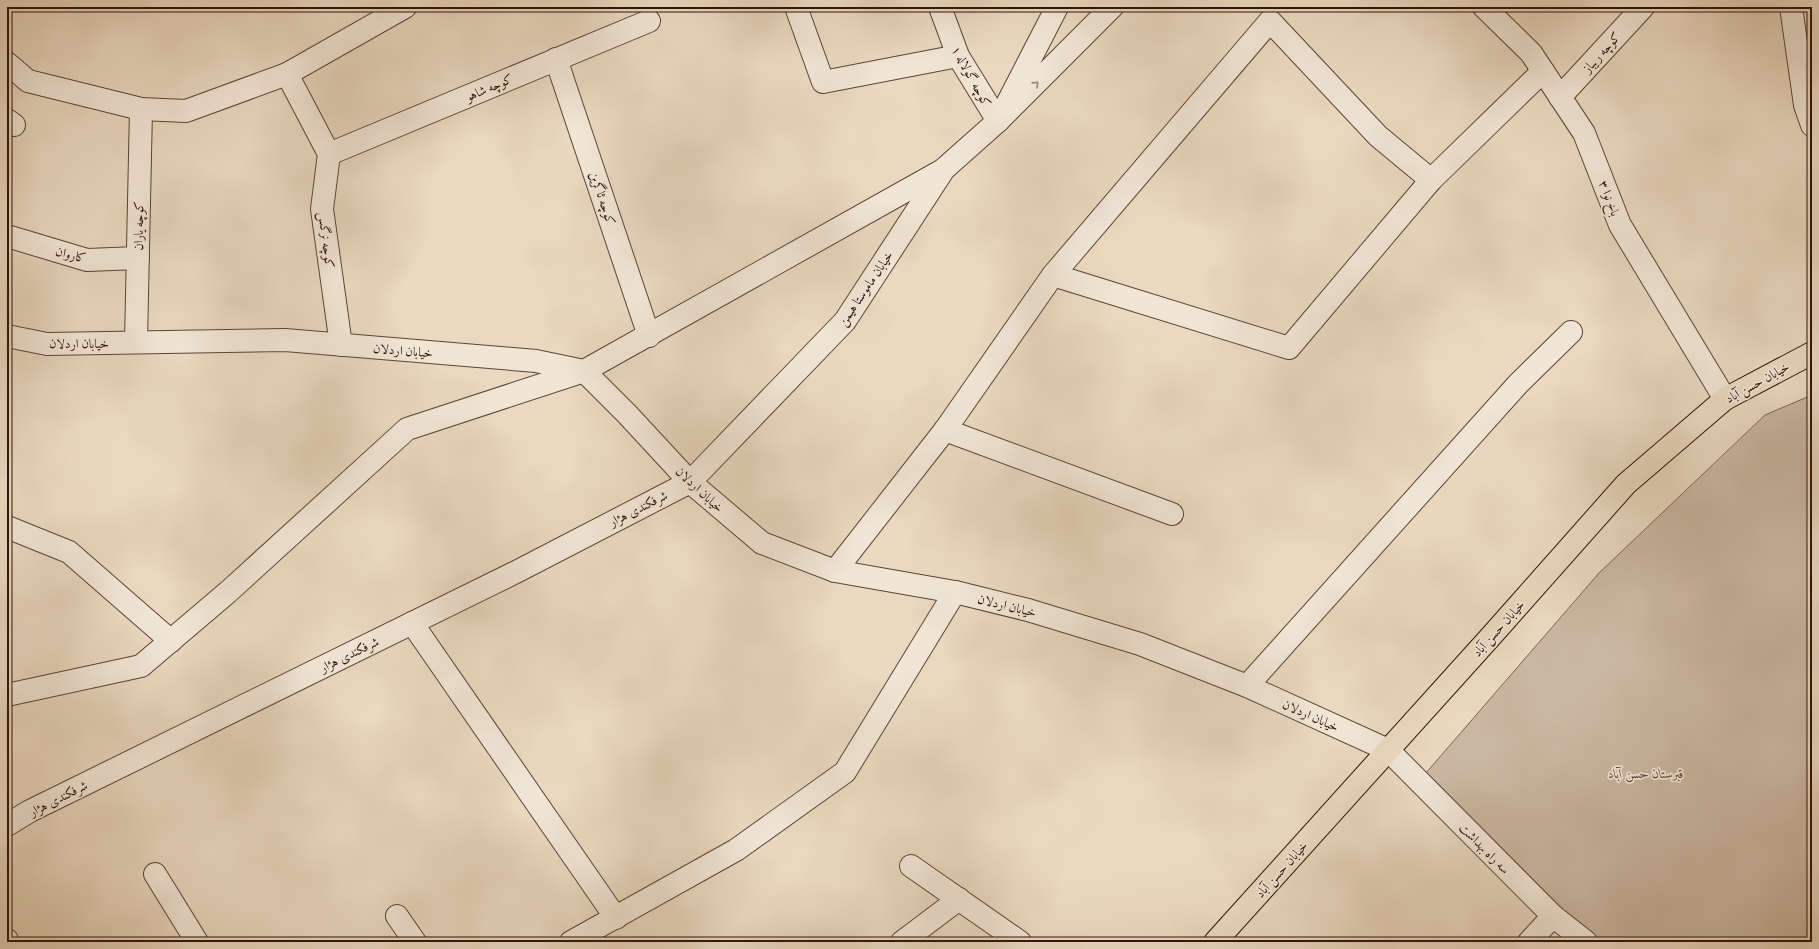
<svg xmlns="http://www.w3.org/2000/svg" width="1819" height="949" viewBox="0 0 1819 949" font-family="'IM FELL French Canon',Amiri,serif">
<rect width="100%" height="100%" fill="#ead9c0"/>
<filter id="stains"><feTurbulence type="fractalNoise" baseFrequency=".005" numOctaves="4"/><feColorMatrix values="0 0 0 0 .2 0 0 0 0 .09 0 0 0 0 .02 0 0 0 .5 -.17"/></filter>
<radialGradient id="worn" r=".72"><stop offset=".6" stop-color="#630" stop-opacity="0"/><stop offset="1" stop-color="#630" stop-opacity=".3"/></radialGradient>
<path fill="#cab7a1" stroke="#7c6555" d="M1812 395V942H1600L1553 916 1419 781 1599 573 1765 415Z"/>
<g fill="none" stroke-linecap="round" stroke-linejoin="round">
<defs>
<g id="minor">
<path d="M796 7 823 82 958 56"/>
<path d="M940 7 958 56 998 121"/>
<path d="M1484 7 1531 53 1584 133 1620 225 1725 399"/>
<path d="M1791 7 1805 105 1812 125"/>
<path d="M556 59 649 336"/>
<path d="M7 63 28 81 141 109 186 111 287 74 405 7"/>
<path d="M287 74 329 154 322 209 341 345"/>
<path d="M1560 97 1643 7"/>
<path d="M1007 104 1057 7"/>
<path d="M7 120 14 125"/>
<path d="M329 154 649 21"/>
<path d="M7 236 87 260 138 258"/>
<path d="M1053 275 1270 21 1378 136 1431 180"/>
<path d="M7 336 47 344 285 340 536 361 584 371 627 414 690 482 762 543 835 571 955 592 1028 610 1140 644 1247 686 1388 750 1553 916 1586 942"/>
<path d="M136 342 141 109"/>
<path d="M945 430 1172 514"/>
<path d="M7 527 69 552 171 641"/>
<path d="M835 571 945 430 1053 275 1289 348 1431 180 1543 71"/>
<path d="M412 623 616 918"/>
<path d="M1247 686 1518 384 1571 332"/>
<path d="M7 695 141 666 228 592 407 429 584 371 941 171"/>
<path d="M7 825 30 811 516 572 690 482 845 321 944 169 998 121 1112 7"/>
<path d="M911 866 1020 942"/>
<path d="M155 874 197 942"/>
<path d="M397 916 415 942"/>
<path d="M7 940 8 942"/>
<path d="M571 942 736 850 845 772 955 592"/>
<path d="M902 942 959 899"/>
<path d="M1529 942 1553 916"/>
</g>
<path id="major" d="M1215 942 1493 634 1626 484 1725 399 1812 353"/>
</defs>
<use href="#minor" stroke="#5c4437" stroke-width="24"/>
<use href="#major" stroke="#2d1309" stroke-width="24"/>
<use href="#minor" stroke="#f1e6d6" stroke-width="22"/>
<use href="#major" stroke="#ead9c0" stroke-width="22"/>
</g>
<defs><path id="oneway-chevron" d="M-2-3.5L2.5 0L-2 3.5" fill="none" stroke-width="1.6" stroke-linecap="round" stroke-linejoin="round"/></defs>
<use stroke="#99877a" href="#oneway-chevron" transform="translate(1036 84) rotate(-44)"/>
<g text-anchor="middle" stroke-width="3.5" stroke-linejoin="round" paint-order="stroke">
<g font-size="13" fill="#2d1309" stroke="#f1e6d6">
<text transform="translate(1601 52) rotate(-48)" y="5">کوچه ریباز</text>
<text transform="translate(972 76) rotate(61)" y="5">کوچه گولاله ۱</text>
<text transform="translate(489 87) rotate(-23)" y="5">کوچه شاهو</text>
<text transform="translate(603 198) rotate(71)" y="5">کوچه ئاگرین</text>
<text transform="translate(1610 198) rotate(69)" y="5">باخ نوا ۳</text>
<text transform="translate(138 226) rotate(-89)" y="5">کوچه یاران</text>
<text transform="translate(327 240) rotate(83)" y="5">کوچه نرگس</text>
<text transform="translate(71 254) rotate(15)" y="5">کاروان</text>
<text transform="translate(865 288) rotate(-56)" y="5">خیابان ماموستا هیمن</text>
<text x="79" y="348">خیابان اردلان</text>
<text transform="translate(403 350) rotate(5)" y="5">خیابان اردلان</text>
<text transform="translate(1757 382) rotate(-29)" y="5">خیابان حسن آباد</text>
<text transform="translate(700 489) rotate(43)" y="5">خیابان اردلان</text>
<text transform="translate(638 508) rotate(-27)" y="5">شرفکندی هژار</text>
<text transform="translate(1007 605) rotate(14)" y="5">خیابان اردلان</text>
<text transform="translate(1498 628) rotate(-48)" y="5">خیابان حسن آباد</text>
<text transform="translate(349 654) rotate(-26)" y="5">شرفکندی هژار</text>
<text transform="translate(1311 715) rotate(24)" y="5">خیابان اردلان</text>
<text transform="translate(58 798) rotate(-27)" y="5">شرفکندی هژار</text>
<text transform="translate(1485 848) rotate(45)" y="5">سه راه بهداشت</text>
<text transform="translate(1281 869) rotate(-48)" y="5">خیابان حسن آباد</text>
</g>
<g font-size="13" font-style="italic" fill="#5c4437" stroke="#f1e6d6">
<text x="1646" y="778">قبرستان حسن آباد</text>
</g>
</g>
<rect width="1819" height="949" fill="none" stroke="#ead9c0" stroke-width="24"/>
<rect x="8" y="8" width="1803" height="933" fill="none" stroke="#2d1309" stroke-width="2"/>
<rect x="12" y="12" width="1795" height="925" fill="none" stroke="#2d1309"/>
<rect width="100%" height="100%" filter="url(#stains)"/>
<rect width="100%" height="100%" fill="url(#worn)"/>
</svg>
